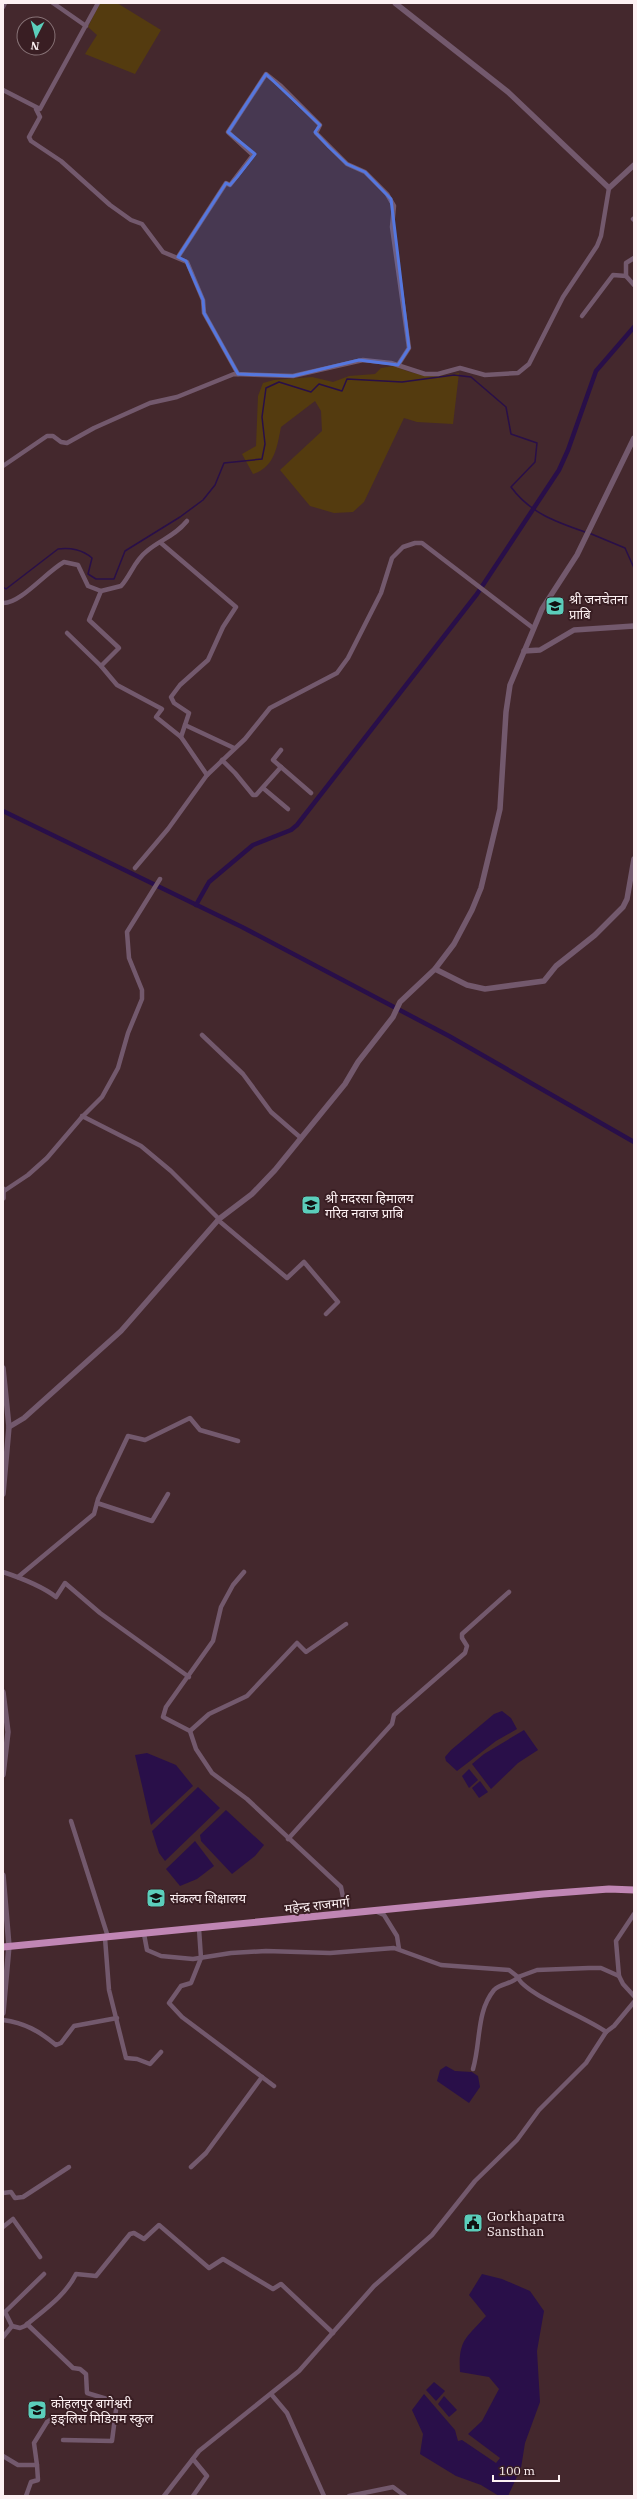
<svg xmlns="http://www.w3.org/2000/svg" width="637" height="2499" viewBox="0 0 637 2499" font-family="'IBM Plex Serif','Noto Sans Devanagari',serif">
<rect width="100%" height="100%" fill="#44282d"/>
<g fill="#543b0f">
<path d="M100 3H117L161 30 135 74 85 54 97 35 88 27Z"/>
<path d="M394 366C417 376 434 378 459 373L453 424 417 422 404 418 364 502 353 512 334 513 310 506 280 470 322 431 321 411 315 401 281 427C277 447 275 467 253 474L242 454 256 446 258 396 263 383 274 380 312 377 333 382 349 376 375 374 381 368Z"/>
</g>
<g fill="#290f49">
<path d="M502 1711 511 1718 517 1729 496 1741 457 1771 446 1761 445 1757 451 1750 494 1714Z"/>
<path d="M524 1730 538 1750 518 1763 491 1789 472 1764 484 1754Z"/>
<path d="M147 1753 176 1765 193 1786 151 1825 135 1755Z"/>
<path d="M469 1769 478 1780 469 1788 462 1776Z"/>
<path d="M480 1781 488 1792 479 1798 472 1788Z"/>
<path d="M198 1787 220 1808 165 1861 159 1853 152 1831Z"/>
<path d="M226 1810 264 1845 255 1856 232 1874 201 1841 200 1835Z"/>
<path d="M195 1841 214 1866 197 1879 180 1886 166 1869Z"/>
<path d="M446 2066 455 2071 472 2072 478 2076 480 2087 469 2103 437 2081 440 2070Z"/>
<path d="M482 2274 502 2279 530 2291 544 2311 537 2351 540 2402 525 2443 521 2468 508 2496H499L481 2485 456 2476 420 2454 423 2434 412 2410 424 2394 455 2430 458 2441 462 2440 496 2463 500 2458 468 2434 482 2421 499 2389 489 2377 460 2372C458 2340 466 2338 486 2316L469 2295Z"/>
<path d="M434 2382 445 2391 436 2401 426 2390Z"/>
<path d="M444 2396 457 2410 449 2417 438 2404Z"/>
</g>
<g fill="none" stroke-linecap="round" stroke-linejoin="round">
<g stroke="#290f49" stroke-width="1.5">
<path d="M589 533 625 548 634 568"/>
<path d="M3 587 6 589 58 549C70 547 83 550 92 558L88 574 96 579H114L125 551 180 517 203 500 215 485 224 463 262 459 265 444 262 417 266 388 279 382 311 392 319 384 342 391 347 379 402 382 454 375 471 377 506 407 511 434 537 443 535 462 511 487C530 513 556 522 585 532"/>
</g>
<g stroke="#290f49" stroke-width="4.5">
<path d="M3 811 242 927 449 1036 634 1142"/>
<path d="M196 905 209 882 253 845 291 830 297 825 477 594 559 470 568 450 596 371 634 327"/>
</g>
<g stroke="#73596d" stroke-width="4.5">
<path d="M53 3 86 26"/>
<path d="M3 7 5 3"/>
<path d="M3 90 40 109 98 3"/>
<path d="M36 109 40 117 29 137 31 141 61 161 110 205 131 220 142 224 163 252 187 262 203 300 204 313 238 374"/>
<path d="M633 219 634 220"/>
<path d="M178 257 226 183 230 185 253 155 228 132 266 74 281 86 320 125 316 133 347 164 365 172 387 194 394 206 392 227 409 348 398 365"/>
<path d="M634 258 626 263V276L634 285"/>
<path d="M582 316 613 275 626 276"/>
<path d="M3 466 47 436H53L61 442 67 443 94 428 150 403 177 397 234 374 293 376 363 360 391 363 425 374H438L460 368 485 375 518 373 529 364 563 297 597 246 601 236 609 188"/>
<path d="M161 543 236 607 223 627 208 660 180 685 171 697 174 703 189 713 181 737 207 775"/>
<path d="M3 603C20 604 46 572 64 562L78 565 88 586 101 591"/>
<path d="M67 633 101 666"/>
<path d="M185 725 234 748"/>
<path d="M181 737 156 717 162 709 117 685 101 666 119 648 89 620 101 591 121 586C131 575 134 561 147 551 161 539 174 537 187 521"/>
<path d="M222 760 235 773 253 795H256L281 767 311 793"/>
<path d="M281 767 273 760 281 750"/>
<path d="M263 788 288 809"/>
<path d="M135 868 168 829 207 775 245 739 270 708 337 673 348 658 381 593 392 558 403 547 415 543H422L533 628"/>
<path d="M202 1035 243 1074 271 1112 301 1138"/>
<path d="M82 1116 141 1146 171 1171 219 1219"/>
<path d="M4 1191 28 1175 47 1158 82 1117 102 1097 118 1068 128 1033 142 999V990L129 958 127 932 160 879"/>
<path d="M218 1220 287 1278 304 1262 338 1302 326 1314"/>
<path d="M97 1503 152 1521 168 1494"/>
<path d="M3 1572C21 1578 42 1586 56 1597L65 1583 100 1613 189 1677"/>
<path d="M244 1572 233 1585 221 1607 213 1641 166 1707 163 1717 190 1731 196 1749 212 1773 247 1799 341 1887 343 1897V1914"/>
<path d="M18 1577 94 1514 98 1499 128 1436 145 1440 190 1418 200 1430 238 1441"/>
<path d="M190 1731 209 1714 247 1696 297 1643 306 1652 346 1624"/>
<path d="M71 1821 108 1937"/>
<path d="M288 1839 392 1724 394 1715 465 1653 467 1646 462 1638V1634L509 1592"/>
<path d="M375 1911 384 1915 397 1936 399 1949"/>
<path d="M199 1929 201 1958 191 1983 181 1986 169 2003 182 2017 274 2086"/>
<path d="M144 1934 147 1950 161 1956 193 1959 231 1953 266 1951 330 1953 394 1948 441 1965 509 1970 518 1977C513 1984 501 1983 494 1990 476 2012 481 2042 473 2069"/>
<path d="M105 1938 109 1990 126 2058 137 2059 150 2064 161 2052"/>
<path d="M619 1976 616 1941 634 1914"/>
<path d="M3 2020C25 2023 39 2031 56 2045L61 2043 74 2026 117 2018"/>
<path d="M606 2032C590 2019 522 1993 518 1977L537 1970 589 1968H601L619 1976 623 1984 634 1996"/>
<path d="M191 2167 206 2153 262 2077"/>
<path d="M3 2193 11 2192 15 2198 23 2197 69 2167"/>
<path d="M3 2227 13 2219 40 2257"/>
<path d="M27 2324 73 2368 80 2369 86 2374 87 2393 117 2402 112 2441 63 2440"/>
<path d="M12 2326 5 2312 44 2274"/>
<path d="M3 2337 12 2326 20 2328 25 2326C44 2310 65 2296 76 2274L96 2276 130 2234 134 2233 144 2239 159 2225 209 2268 223 2259 273 2289 281 2284 333 2333"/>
<path d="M271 2394 287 2413 324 2496"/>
<path d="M3 2456 18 2465H37L34 2443 47 2422 52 2419"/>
<path d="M193 2459 207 2476 193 2496"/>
<path d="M26 2496 31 2482 38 2480 37 2465"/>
<path d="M164 2496 199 2451 299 2371 374 2286 432 2235 475 2181 517 2140 539 2110 586 2063 606 2032 614 2026 634 2002"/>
<path d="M349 2496 393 2487 405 2496"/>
</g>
<g stroke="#73596d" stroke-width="5.5">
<path d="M395 3 508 92 609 188 634 165"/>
<path d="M524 651 540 650 574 630 634 626"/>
<path d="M435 969 467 985 485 989 544 981 556 966 595 935 623 907 627 899 634 859"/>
<path d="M3 1189V1198"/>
<path d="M3 1368 9 1427"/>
<path d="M3 1494 9 1427 24 1418 121 1331 219 1219 252 1194 275 1170 345 1084 358 1062 393 1017 400 1002 435 969 454 944 472 910 481 888 500 809 506 712 510 685 542 609 577 555 634 438"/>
<path d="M3 1692 8 1732 3 1775"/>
<path d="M3 1875 9 1946 3 2013"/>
</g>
<path stroke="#c086b4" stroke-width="7" d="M3 1947 543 1894 609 1889 634 1890"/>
</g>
<path fill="#5577df" fill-opacity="0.2" stroke="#5577df" stroke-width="3" stroke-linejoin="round" d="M266 74 320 125 315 132 329 147 347 164 365 172 391 199 409 348 398 365 359 360 293 376 238 374 204 313 203 300 186 261 178 257 226 183 230 185 237 177 255 154 228 132Z"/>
<defs>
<symbol id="school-square" viewBox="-11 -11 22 22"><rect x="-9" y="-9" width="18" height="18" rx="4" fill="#5bcebb" stroke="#391e23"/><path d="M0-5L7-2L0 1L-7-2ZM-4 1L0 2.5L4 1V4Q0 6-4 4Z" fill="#111"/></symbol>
<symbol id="civic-square" viewBox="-11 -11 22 22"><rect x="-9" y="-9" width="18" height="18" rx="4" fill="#5bcebb" stroke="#391e23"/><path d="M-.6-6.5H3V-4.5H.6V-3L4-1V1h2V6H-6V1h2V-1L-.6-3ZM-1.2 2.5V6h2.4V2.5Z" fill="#111"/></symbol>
</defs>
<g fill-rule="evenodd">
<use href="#school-square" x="544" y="595" width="22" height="22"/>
<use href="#school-square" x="300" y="1194" width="22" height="22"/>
<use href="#school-square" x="145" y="1887" width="22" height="22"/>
<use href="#civic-square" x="462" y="2212" width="22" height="22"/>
<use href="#school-square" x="26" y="2399" width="22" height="22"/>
</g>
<g text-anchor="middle" stroke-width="4" stroke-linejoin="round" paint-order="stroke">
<g font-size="13" fill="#fdf1f3" stroke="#391e23" text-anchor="start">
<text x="569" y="604">श्री जनचेतना<tspan x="569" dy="15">प्राबि</tspan></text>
<text x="325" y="1203">श्री मदरसा हिमालय<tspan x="325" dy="15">गरिव नवाज प्राबि</tspan></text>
<text x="170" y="1903">संकल्प शिक्षालय</text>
<text x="487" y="2221">Gorkhapatra<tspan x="487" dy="15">Sansthan</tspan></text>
<text x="51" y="2408">कोहलपुर बागेश्वरी<tspan x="51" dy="15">इङ्लिस मिडियम स्कुल</tspan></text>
</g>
<g font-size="13" fill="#fdf1f3" stroke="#391e23">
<text transform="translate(317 1905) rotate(-6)" y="5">महेन्द्र राजमार्ग</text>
</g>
</g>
<rect width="637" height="2499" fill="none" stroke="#fdf1f3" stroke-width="8"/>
<g transform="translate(36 36) rotate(186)"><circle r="19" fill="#391e23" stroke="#877276"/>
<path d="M0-3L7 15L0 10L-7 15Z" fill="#5bcebb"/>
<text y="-6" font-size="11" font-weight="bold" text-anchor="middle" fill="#fdf1f3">N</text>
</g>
<path d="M493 2475v6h66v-6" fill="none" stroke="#fdf1f3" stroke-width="2"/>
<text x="499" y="2475" font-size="12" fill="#fdf1f3" stroke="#391e23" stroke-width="3" paint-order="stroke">100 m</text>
</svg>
